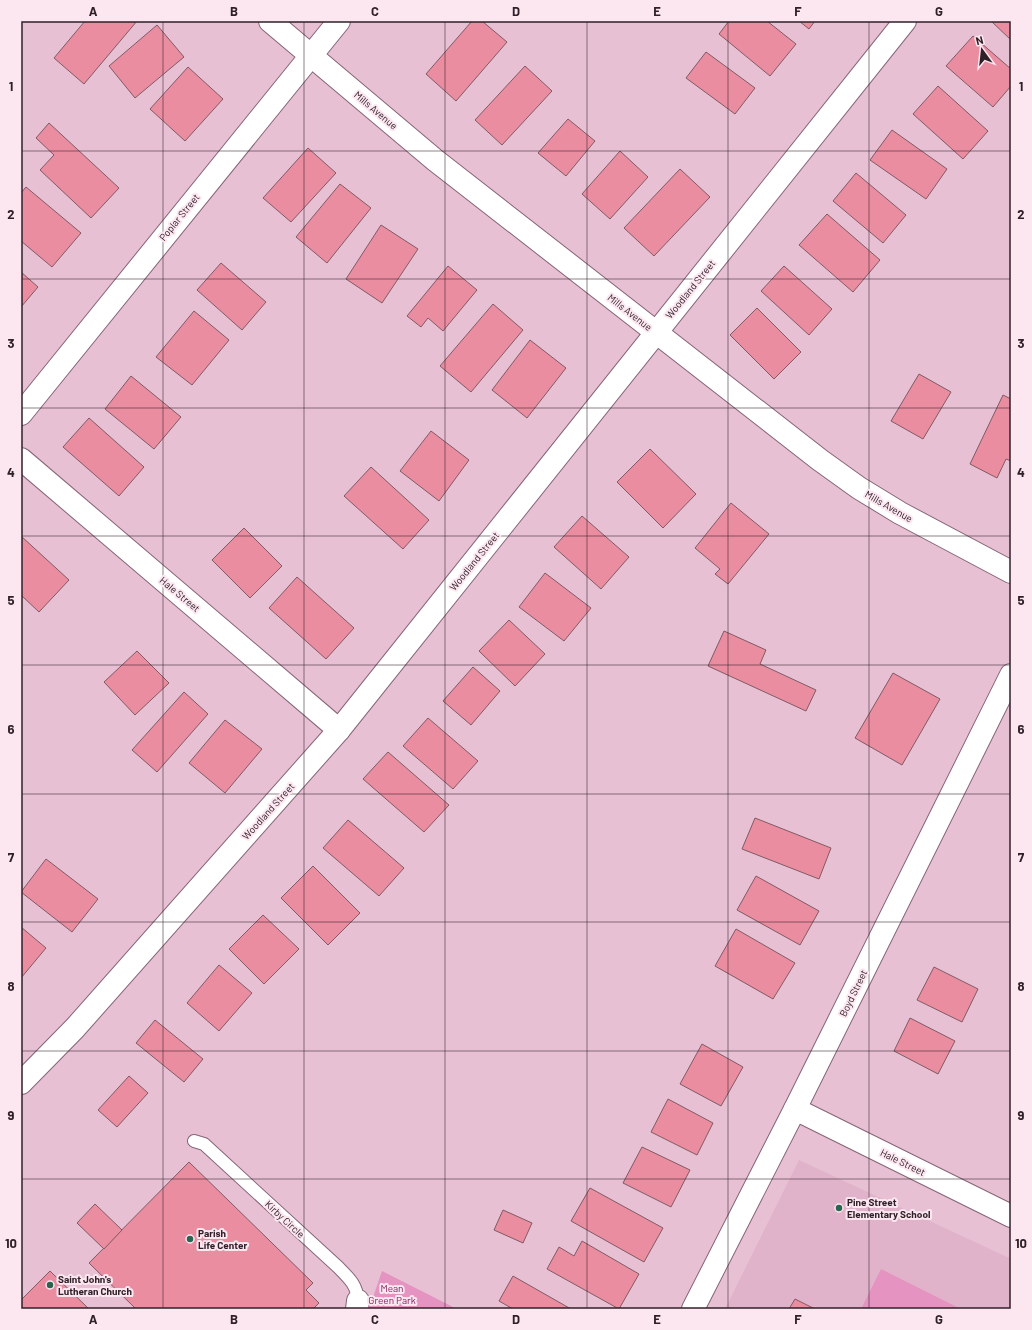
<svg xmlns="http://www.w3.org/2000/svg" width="1032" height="1330" viewBox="0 0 1032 1330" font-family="Barlow,sans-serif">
<rect width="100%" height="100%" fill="#e7c0d4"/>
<path fill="#e1b3ca" d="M799 1160 1007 1257H1011V1309H725Z"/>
<g fill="#e593c0">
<path d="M881 1269 961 1309H861Z"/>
<path d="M382 1271 457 1309H369Z"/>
</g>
<g fill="#ea8da1" stroke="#815a62">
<path d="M85 21H137L84 84 54 58Z"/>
<path d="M472 21H482L507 42 456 101 426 74Z"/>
<path d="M729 21H767L796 44 770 76 719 34Z"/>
<path d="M799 21H815L809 29Z"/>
<path d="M991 21H1011V40Z"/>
<path d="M157 25 184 57 135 98 109 66Z"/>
<path d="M973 36 1011 69V86L993 107 946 66Z"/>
<path d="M706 52 755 88 735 114 686 78Z"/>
<path d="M525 66 552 91 502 145 475 120Z"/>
<path d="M188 67 223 99 185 141 150 109Z"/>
<path d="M938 86 988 131 963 159 913 114Z"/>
<path d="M568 119 595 141 566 176 538 153Z"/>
<path d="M49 123 119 188 91 218 40 170 54 155 36 138Z"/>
<path d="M892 130 947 169 926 199 870 160Z"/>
<path d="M308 148 336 173 291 222 263 198Z"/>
<path d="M620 151 648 177 610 219 582 194Z"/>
<path d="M680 169 710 197 654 256 624 228Z"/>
<path d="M856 173 906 215 883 243 833 201Z"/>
<path d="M340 184 371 208 327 263 296 237Z"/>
<path d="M26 187 81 233 52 267 21 241V193Z"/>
<path d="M827 214 880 260 853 292 799 245Z"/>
<path d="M381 225 418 249 382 303 346 279Z"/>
<path d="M221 263 266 302 242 330 197 290Z"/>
<path d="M448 266 477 290 443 331 428 318 421 327 407 316Z"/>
<path d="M784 266 832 309 809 335 761 291Z"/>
<path d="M21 272 38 287 21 307Z"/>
<path d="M493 304 523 330 471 392 440 366Z"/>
<path d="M757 308 801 352 774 379 730 335Z"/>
<path d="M194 311 229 340 192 385 156 357Z"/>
<path d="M530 340 566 368 527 418 492 390Z"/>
<path d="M919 374 951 392 923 439 891 421Z"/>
<path d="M131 376 181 417 154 449 105 409Z"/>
<path d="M1003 395 1011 399V461L1006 459 997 478 970 464Z"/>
<path d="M89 418 144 467 119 496 63 447Z"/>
<path d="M431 431 469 460 439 501 400 471Z"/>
<path d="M650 449 696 494 663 528 617 482Z"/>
<path d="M371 467 429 520 403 549 344 496Z"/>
<path d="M731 503 769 534 728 584 715 574 720 569 695 548Z"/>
<path d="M582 516 629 557 601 589 554 547Z"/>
<path d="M244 528 282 566 250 598 212 560Z"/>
<path d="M21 536 69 580 39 612 21 595Z"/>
<path d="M545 573 591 608 564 641 519 607Z"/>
<path d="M297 577 354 628 326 659 269 608Z"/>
<path d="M509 620 545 654 515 686 479 651Z"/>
<path d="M724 631 766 650 760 664 816 690 806 711 708 666Z"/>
<path d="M137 651 169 683 135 715 104 682Z"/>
<path d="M473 667 500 691 471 725 443 701Z"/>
<path d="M893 673 940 699 902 765 855 738Z"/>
<path d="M184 692 208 714 157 772 132 750Z"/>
<path d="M428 718 478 761 453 789 403 746Z"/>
<path d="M225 720 262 749 225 793 189 763Z"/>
<path d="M388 752 449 805 424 832 363 779Z"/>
<path d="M755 818 831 848 819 879 742 849Z"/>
<path d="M348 820 404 868 379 896 323 848Z"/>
<path d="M46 859 98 899 72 932 21 892Z"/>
<path d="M313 866 360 913 328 945 281 898Z"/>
<path d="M756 876 819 911 800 945 737 910Z"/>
<path d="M263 915 299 949 264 984 229 949Z"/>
<path d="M21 927 46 948 21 978Z"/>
<path d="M736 929 795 963 773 999 715 966Z"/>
<path d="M219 965 252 993 219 1031 187 1003Z"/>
<path d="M934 967 978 989 962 1022 917 1000Z"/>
<path d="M910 1018 955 1041 938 1074 894 1051Z"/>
<path d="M155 1020 203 1059 184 1082 136 1043Z"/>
<path d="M702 1044 743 1067 721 1106 680 1084Z"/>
<path d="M129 1076 148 1093 117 1127 98 1110Z"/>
<path d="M668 1099 713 1123 697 1155 651 1132Z"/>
<path d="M642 1147 690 1170 671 1207 623 1183Z"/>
<path d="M189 1162 313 1283 306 1290 319 1303 313 1309H136L89 1263Z"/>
<path d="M590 1188 663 1228 644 1262 571 1221Z"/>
<path d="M95 1204 122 1230 104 1249 77 1223Z"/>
<path d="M503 1210 532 1223 523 1243 494 1230Z"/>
<path d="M582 1241 639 1274 619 1309 547 1269 559 1247 574 1256Z"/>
<path d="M50 1271 89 1309H21V1300Z"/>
<path d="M513 1276 571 1309H513L499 1301Z"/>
<path d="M795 1299 815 1309H789Z"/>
</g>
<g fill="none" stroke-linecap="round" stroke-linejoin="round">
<defs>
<path id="service" d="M194 1141 204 1144 338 1267C349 1278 357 1285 358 1301"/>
<g id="minor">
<path d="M21 414 339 21"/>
<path d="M21 459 339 730"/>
<path d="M21 1083 75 1028 339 730 905 21"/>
<path d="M795 1109 1011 1216"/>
<path d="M357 1309 358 1301"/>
<path d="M693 1309 795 1109 1011 675"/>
</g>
<path id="tertiary" d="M270 21 435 160 820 460 859 488 900 513 1011 572"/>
</defs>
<use href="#service" stroke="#876476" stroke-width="14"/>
<use href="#minor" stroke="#876476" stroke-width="24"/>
<use href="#tertiary" stroke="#876476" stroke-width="24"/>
<use href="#service" stroke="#fff" stroke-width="12"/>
<use href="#minor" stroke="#fff" stroke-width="22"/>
<use href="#tertiary" stroke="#fff" stroke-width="22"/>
</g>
<path fill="none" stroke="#2f2028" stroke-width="1" stroke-opacity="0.55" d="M163 21V1309M304 21V1309M445 21V1309M587 21V1309M728 21V1309M869 21V1309M21 151H1011M21 279H1011M21 408H1011M21 536H1011M21 665H1011M21 794H1011M21 922H1011M21 1051H1011M21 1179H1011"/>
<g fill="#28644e" stroke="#fce7f1" stroke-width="1.5">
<circle cx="839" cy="1208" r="4"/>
<circle cx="190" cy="1239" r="4"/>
<circle cx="50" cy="1285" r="4"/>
</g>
<g text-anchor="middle" stroke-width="4" stroke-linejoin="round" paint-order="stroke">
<g font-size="10" fill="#2f2028" stroke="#fce7f1">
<text transform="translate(376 110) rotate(40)" y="4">Mills Avenue</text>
<text transform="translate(179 217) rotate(-51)" y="4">Poplar Street</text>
<text transform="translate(690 289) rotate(-51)" y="4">Woodland Street</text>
<text transform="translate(630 312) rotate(38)" y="4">Mills Avenue</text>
<text transform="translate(889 506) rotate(30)" y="4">Mills Avenue</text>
<text transform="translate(474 561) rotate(-51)" y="4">Woodland Street</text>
<text transform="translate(180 594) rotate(40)" y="4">Hale Street</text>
<text transform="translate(268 811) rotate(-48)" y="4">Woodland Street</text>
<text transform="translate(853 993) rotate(-64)" y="4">Boyd Street</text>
<text transform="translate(903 1162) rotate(26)" y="4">Hale Street</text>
<text transform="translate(285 1219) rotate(43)" y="4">Kirby Circle</text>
</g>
<g font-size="10" font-weight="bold" fill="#2f2028" stroke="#fce7f1" text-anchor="start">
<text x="847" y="1206">Pine Street<tspan x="847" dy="12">Elementary School</tspan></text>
<text x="198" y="1237">Parish<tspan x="198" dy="12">Life Center</tspan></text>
<text x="58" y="1283">Saint John's<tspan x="58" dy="12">Lutheran Church</tspan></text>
</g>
<g font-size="10" fill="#781755" stroke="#fce7f1">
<text x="392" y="1292">Mean<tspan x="392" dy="12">Green Park</tspan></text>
</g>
</g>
<rect width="1032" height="1330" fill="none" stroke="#fce7f1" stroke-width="44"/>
<g transform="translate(982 50) rotate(345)" stroke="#fce7f1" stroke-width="3" paint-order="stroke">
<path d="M0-3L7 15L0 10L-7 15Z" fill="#2f2028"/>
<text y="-6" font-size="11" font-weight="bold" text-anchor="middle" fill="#2f2028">N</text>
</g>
<rect x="22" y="22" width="988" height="1286" fill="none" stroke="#2f2028" stroke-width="1.5"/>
<g font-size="13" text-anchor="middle" font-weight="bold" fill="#2f2028">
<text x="93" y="16">A</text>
<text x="234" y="16">B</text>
<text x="375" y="16">C</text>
<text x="516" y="16">D</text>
<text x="657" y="16">E</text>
<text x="798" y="16">F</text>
<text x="939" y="16">G</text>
<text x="11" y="91">1</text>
<text x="1021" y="91">1</text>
<text x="11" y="219">2</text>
<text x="1021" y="219">2</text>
<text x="11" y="348">3</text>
<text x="1021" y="348">3</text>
<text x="11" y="477">4</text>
<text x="1021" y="477">4</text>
<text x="11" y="605">5</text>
<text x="1021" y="605">5</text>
<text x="11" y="734">6</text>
<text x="1021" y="734">6</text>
<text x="11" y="862">7</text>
<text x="1021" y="862">7</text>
<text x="11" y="991">8</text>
<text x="1021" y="991">8</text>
<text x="11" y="1120">9</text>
<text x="1021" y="1120">9</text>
<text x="11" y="1248">10</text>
<text x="1021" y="1248">10</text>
<text x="93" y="1324">A</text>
<text x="234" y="1324">B</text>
<text x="375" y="1324">C</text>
<text x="516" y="1324">D</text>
<text x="657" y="1324">E</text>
<text x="798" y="1324">F</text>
<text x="939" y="1324">G</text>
</g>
</svg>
